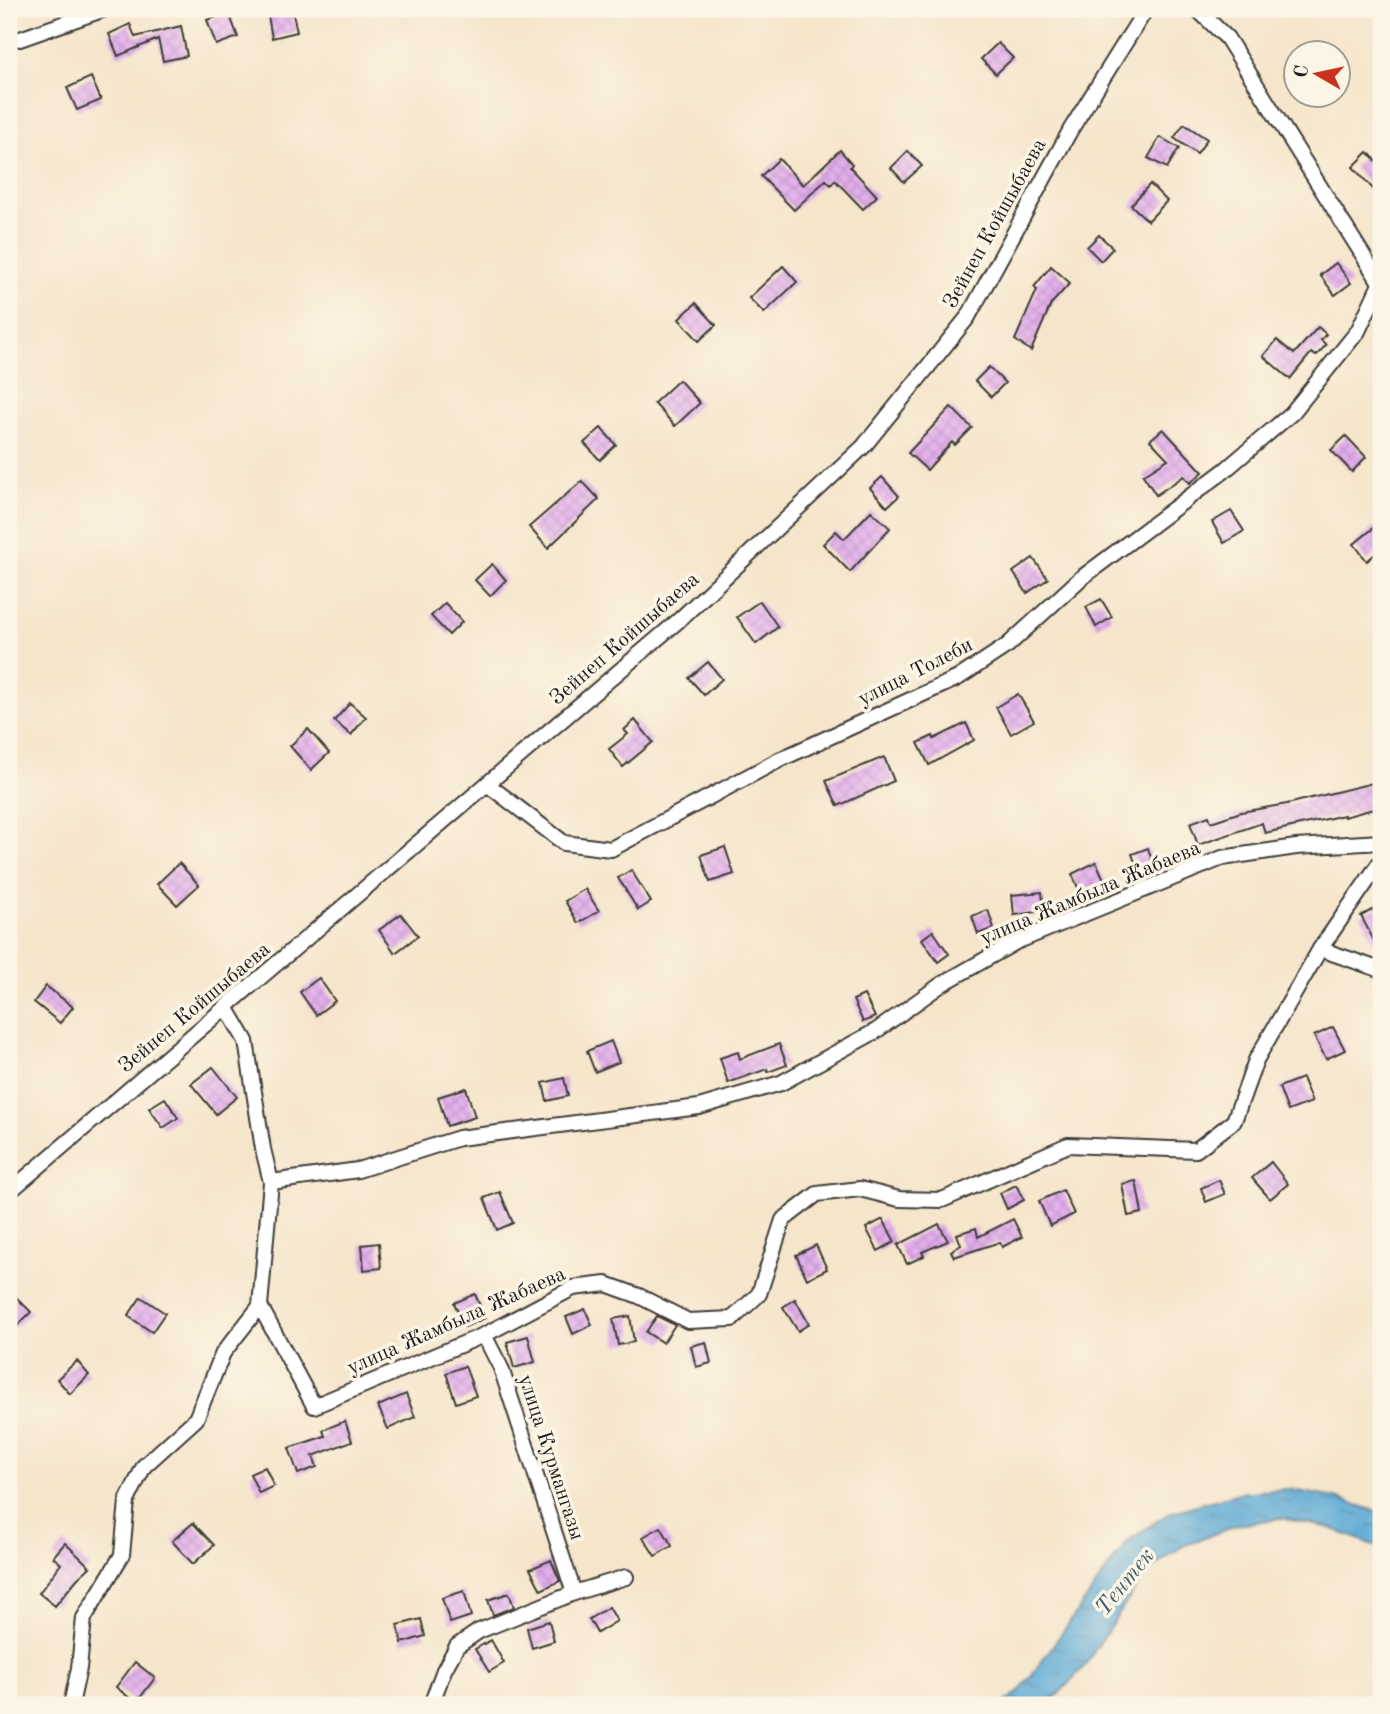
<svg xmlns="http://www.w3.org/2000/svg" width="1390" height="1714" viewBox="0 0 1390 1714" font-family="'Old Standard TT',serif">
<defs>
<pattern id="water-ripples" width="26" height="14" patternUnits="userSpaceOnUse" patternTransform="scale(1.75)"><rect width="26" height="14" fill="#5ca9d5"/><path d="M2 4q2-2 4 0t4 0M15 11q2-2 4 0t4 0" fill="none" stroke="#4b89ac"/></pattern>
<pattern id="building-cross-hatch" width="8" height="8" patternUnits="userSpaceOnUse" patternTransform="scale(1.75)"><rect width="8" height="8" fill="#e2aeed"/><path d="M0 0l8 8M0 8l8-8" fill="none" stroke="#c195cb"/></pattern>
</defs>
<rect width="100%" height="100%" fill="#fcf5e5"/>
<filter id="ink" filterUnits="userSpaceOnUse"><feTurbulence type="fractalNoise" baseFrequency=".0143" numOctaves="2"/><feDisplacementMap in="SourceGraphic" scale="14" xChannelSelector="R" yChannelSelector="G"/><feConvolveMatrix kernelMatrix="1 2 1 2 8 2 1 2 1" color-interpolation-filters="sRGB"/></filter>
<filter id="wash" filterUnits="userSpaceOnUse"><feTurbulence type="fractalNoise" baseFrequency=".00686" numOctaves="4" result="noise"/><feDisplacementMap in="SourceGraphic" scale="28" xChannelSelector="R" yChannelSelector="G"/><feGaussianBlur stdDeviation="1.57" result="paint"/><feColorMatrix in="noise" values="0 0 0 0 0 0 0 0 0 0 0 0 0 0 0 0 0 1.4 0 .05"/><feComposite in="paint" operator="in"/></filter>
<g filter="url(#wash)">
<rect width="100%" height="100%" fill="#f5e5cb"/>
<path fill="url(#water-ripples)" stroke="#3c6278" stroke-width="2" d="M1287 1489 1336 1498 1381 1513V1548L1330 1528 1281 1518 1237 1525 1183 1546 1146 1573 1084 1667 1048 1705H1001L1020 1691 1128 1541 1169 1513 1239 1493Z"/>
<g id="blocks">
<g fill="url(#building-cross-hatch)">
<path d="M274 9H292L297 32 272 38 267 10Z"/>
<path d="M229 13 238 37 216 45 207 20Z"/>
<path d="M130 24 135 37 181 26 187 56 163 61 158 39 118 56 109 34Z"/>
<path d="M998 43 1013 58 996 74 981 59Z"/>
<path d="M91 77 101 100 77 110 67 88Z"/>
<path d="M1184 124 1207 139 1197 154 1174 138Z"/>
<path d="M1160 137 1179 148 1167 168 1148 158Z"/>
<path d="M840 150 852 164 850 167 877 196 863 209 835 180 831 185 826 180 794 210 761 176 779 159 803 185Z"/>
<path d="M908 151 922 166 904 182 891 168Z"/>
<path d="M1368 152 1381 166V183L1374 190 1353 167Z"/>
<path d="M1150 184 1167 201 1148 221 1131 205Z"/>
<path d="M1099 235 1113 248 1101 261 1087 247Z"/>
<path d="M1336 263 1351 283 1335 295 1320 275Z"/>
<path d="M783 266 797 282 764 313 749 298Z"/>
<path d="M1051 266 1070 283 1051 304 1031 351 1015 340 1037 290 1034 287Z"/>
<path d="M696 303 716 325 699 341 679 319Z"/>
<path d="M1318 327 1326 334 1321 340 1326 345 1316 356 1311 353 1290 379 1263 356 1277 340 1294 354Z"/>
<path d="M989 367 1005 383 991 397 975 381Z"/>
<path d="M679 380 700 403 675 426 654 403Z"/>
<path d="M951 407 972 428 955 445 952 442 927 470 908 453Z"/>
<path d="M601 428 616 445 600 460 584 443Z"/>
<path d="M1163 429 1203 472 1190 483 1184 476 1156 495 1143 475 1168 459 1150 440Z"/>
<path d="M1346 436 1366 457 1352 472 1331 450Z"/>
<path d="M882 477 899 496 887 507 870 488Z"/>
<path d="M582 481 599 499 548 548 529 527Z"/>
<path d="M871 511 890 528 850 572 823 544 836 531 844 539Z"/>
<path d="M1231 511 1244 531 1224 543 1212 522Z"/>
<path d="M1376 526 1381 533V549L1367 561 1354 544Z"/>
<path d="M1033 558 1048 579 1027 593 1013 572Z"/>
<path d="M492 564 506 580 490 596 475 580Z"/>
<path d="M1101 599 1112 617 1096 627 1086 607Z"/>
<path d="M760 601 778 627 756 644 737 617Z"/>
<path d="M445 603 462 622 449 635 431 616Z"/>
<path d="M708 662 722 679 704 695 689 678Z"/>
<path d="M1018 694 1034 721 1011 734 996 707Z"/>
<path d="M350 703 366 717 351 735 334 721Z"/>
<path d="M635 720 653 742 623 767 609 749 628 734 624 730Z"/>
<path d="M966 723 974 740 929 765 918 743 933 736 934 739Z"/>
<path d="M308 729 329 753 311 770 290 746Z"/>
<path d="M884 757 894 781 838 806 826 781Z"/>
<path d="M1381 781V807L1344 817V815L1265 833 1262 823 1198 845 1190 823 1209 816 1211 822 1241 812 1287 804Z"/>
<path d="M725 847 734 874 710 882 701 855Z"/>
<path d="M1148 848 1154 867 1139 872 1132 854Z"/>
<path d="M1096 862 1107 886 1082 897 1072 874Z"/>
<path d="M179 863 199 885 177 905 157 884Z"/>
<path d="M631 870 651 902 638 910 618 878Z"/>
<path d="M585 889 599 911 578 923 565 901Z"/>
<path d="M1042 892 1044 911 1014 915 1012 895Z"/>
<path d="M1381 905V954L1361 916Z"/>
<path d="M988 910 994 928 978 934 972 916Z"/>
<path d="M401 914 418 936 395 953 379 930Z"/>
<path d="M933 931 949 954 938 962 922 939Z"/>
<path d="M319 978 335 1001 316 1015 300 992Z"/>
<path d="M46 986 73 1007 60 1023 34 1002Z"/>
<path d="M864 995 875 1017 863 1022 853 1000Z"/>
<path d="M1333 1027 1345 1050 1326 1059 1314 1036Z"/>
<path d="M611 1041 619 1062 595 1072 587 1051Z"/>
<path d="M779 1044 787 1065 768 1072 767 1069 728 1083 720 1058 738 1052 740 1059Z"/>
<path d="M213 1067 237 1097 216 1114 191 1084Z"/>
<path d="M564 1078 568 1096 547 1101 543 1083Z"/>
<path d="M1302 1078 1312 1102 1288 1111 1279 1087Z"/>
<path d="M466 1088 475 1117 447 1126 438 1097Z"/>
<path d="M165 1098 178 1118 163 1128 149 1108Z"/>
<path d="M1271 1162 1288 1184 1270 1199 1252 1178Z"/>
<path d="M1219 1180 1225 1194 1206 1202 1201 1188Z"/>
<path d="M1136 1181 1142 1213 1128 1216 1122 1184Z"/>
<path d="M1016 1185 1024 1200 1007 1209 1000 1193Z"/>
<path d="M1063 1190 1074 1214 1050 1226 1039 1201Z"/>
<path d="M500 1192 513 1223 497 1230 484 1198Z"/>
<path d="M883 1219 895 1242 878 1251 866 1228Z"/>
<path d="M1013 1219 1022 1237 1002 1247 1000 1242 954 1257 951 1251 961 1245 957 1234 976 1228 978 1237Z"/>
<path d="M939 1224 948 1241 922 1252 924 1256 907 1264 898 1245Z"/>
<path d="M379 1243 381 1268 364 1270 362 1245Z"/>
<path d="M816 1245 827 1269 807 1279 796 1255Z"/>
<path d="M475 1294 485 1318 465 1327 454 1303Z"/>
<path d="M16 1297 31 1312 15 1328 9 1322V1304Z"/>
<path d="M141 1297 165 1313 152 1332 128 1316Z"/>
<path d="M795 1299 809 1324 798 1331 783 1307Z"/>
<path d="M585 1309 592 1325 573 1334 566 1317Z"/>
<path d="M630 1316 634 1342 618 1345 613 1319Z"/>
<path d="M657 1316 675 1325 663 1343 646 1332Z"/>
<path d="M528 1336 535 1362 514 1368 507 1342Z"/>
<path d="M706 1342 711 1363 696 1367 691 1346Z"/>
<path d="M77 1361 89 1375 70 1394 57 1379Z"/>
<path d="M465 1366 476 1396 456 1403 446 1373Z"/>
<path d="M406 1394 415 1417 388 1429 378 1406Z"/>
<path d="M345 1421 352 1441 313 1456 317 1467 298 1474 289 1448 325 1436 323 1430Z"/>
<path d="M265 1467 274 1486 259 1493 250 1474Z"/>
<path d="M193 1523 214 1545 193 1564 172 1541Z"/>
<path d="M661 1527 672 1546 655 1556 643 1537Z"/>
<path d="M65 1543 90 1567 77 1579 55 1606 39 1593 61 1564 53 1557Z"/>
<path d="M551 1560 560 1581 541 1590 530 1569Z"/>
<path d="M464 1591 471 1616 450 1623 442 1598Z"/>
<path d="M509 1593 514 1607 493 1615 488 1600Z"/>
<path d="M609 1607 617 1621 597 1633 589 1619Z"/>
<path d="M421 1619 425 1636 402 1643 398 1625Z"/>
<path d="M549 1621 554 1641 532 1648 527 1628Z"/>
<path d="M491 1640 504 1663 489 1672 475 1649Z"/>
<path d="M135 1662 155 1678 136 1703 116 1687Z"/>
</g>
</g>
</g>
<g filter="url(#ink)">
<use href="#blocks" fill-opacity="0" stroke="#3d3a36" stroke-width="2"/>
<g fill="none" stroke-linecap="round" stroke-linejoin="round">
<defs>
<g id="street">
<path d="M1197 9 1227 38 1381 284"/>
<path d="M20 39 105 9"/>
<path d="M487 784 564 843 611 849 779 760 958 678 1008 645 1080 579 1224 471 1292 413 1358 331 1381 282"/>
<path d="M1320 949 1381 970"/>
<path d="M271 1182 358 1170 459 1138 699 1107 781 1083 876 1031 942 984 1016 942 1222 858 1296 847 1381 842"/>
<path d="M9 1192 678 621 864 446 968 317 1071 129 1146 9"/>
<path d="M260 1306 314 1406 484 1335 573 1288 606 1284 639 1296 688 1321 732 1319 759 1294 783 1220 817 1194 860 1189 899 1199 942 1200 1068 1145 1196 1150 1234 1121 1256 1060 1320 949 1381 861"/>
<path d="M484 1335 501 1368 574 1593"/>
<path d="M71 1705 79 1668 84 1618 122 1555 127 1501 144 1466 196 1419 223 1353 260 1306 271 1182 263 1149 246 1041 226 1007"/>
<path d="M431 1705 444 1670 457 1646 479 1631 574 1593 626 1577"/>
</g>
</defs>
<use href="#street" stroke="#3d3a36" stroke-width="18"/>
<use href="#street" stroke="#fff" stroke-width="14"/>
</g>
</g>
<g text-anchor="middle" stroke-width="7" stroke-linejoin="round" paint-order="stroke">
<g font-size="21" fill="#1c1c1c" stroke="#fcf5e5">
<text transform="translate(994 223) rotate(-61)" y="7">Зейнеп Койшыбаева</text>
<text transform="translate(624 638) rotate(-41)" y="7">Зейнеп Койшыбаева</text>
<text transform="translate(915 671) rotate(-27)" y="7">улица Толеби</text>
<text transform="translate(1090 892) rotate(-23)" y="7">улица Жамбыла Жабаева</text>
<text transform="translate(194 1007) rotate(-40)" y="7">Зейнеп Койшыбаева</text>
<text transform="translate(456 1320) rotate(-24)" y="7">улица Жамбыла Жабаева</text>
<text transform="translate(552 1457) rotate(72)" y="7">улица Курмангазы</text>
</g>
<g font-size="23" font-style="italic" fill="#395b6f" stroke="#fcf5e5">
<text transform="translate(1124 1581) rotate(-51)" y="8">Тентек</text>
</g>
</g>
<rect width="1390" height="1714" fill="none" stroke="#fcf5e5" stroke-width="35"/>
<g transform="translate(1317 74) rotate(279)"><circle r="33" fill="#fcf5e5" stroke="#a29e95" stroke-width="2"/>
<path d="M0-5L12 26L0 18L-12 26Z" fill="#c8321e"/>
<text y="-10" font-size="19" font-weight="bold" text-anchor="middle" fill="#1c1c1c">С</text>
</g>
</svg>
